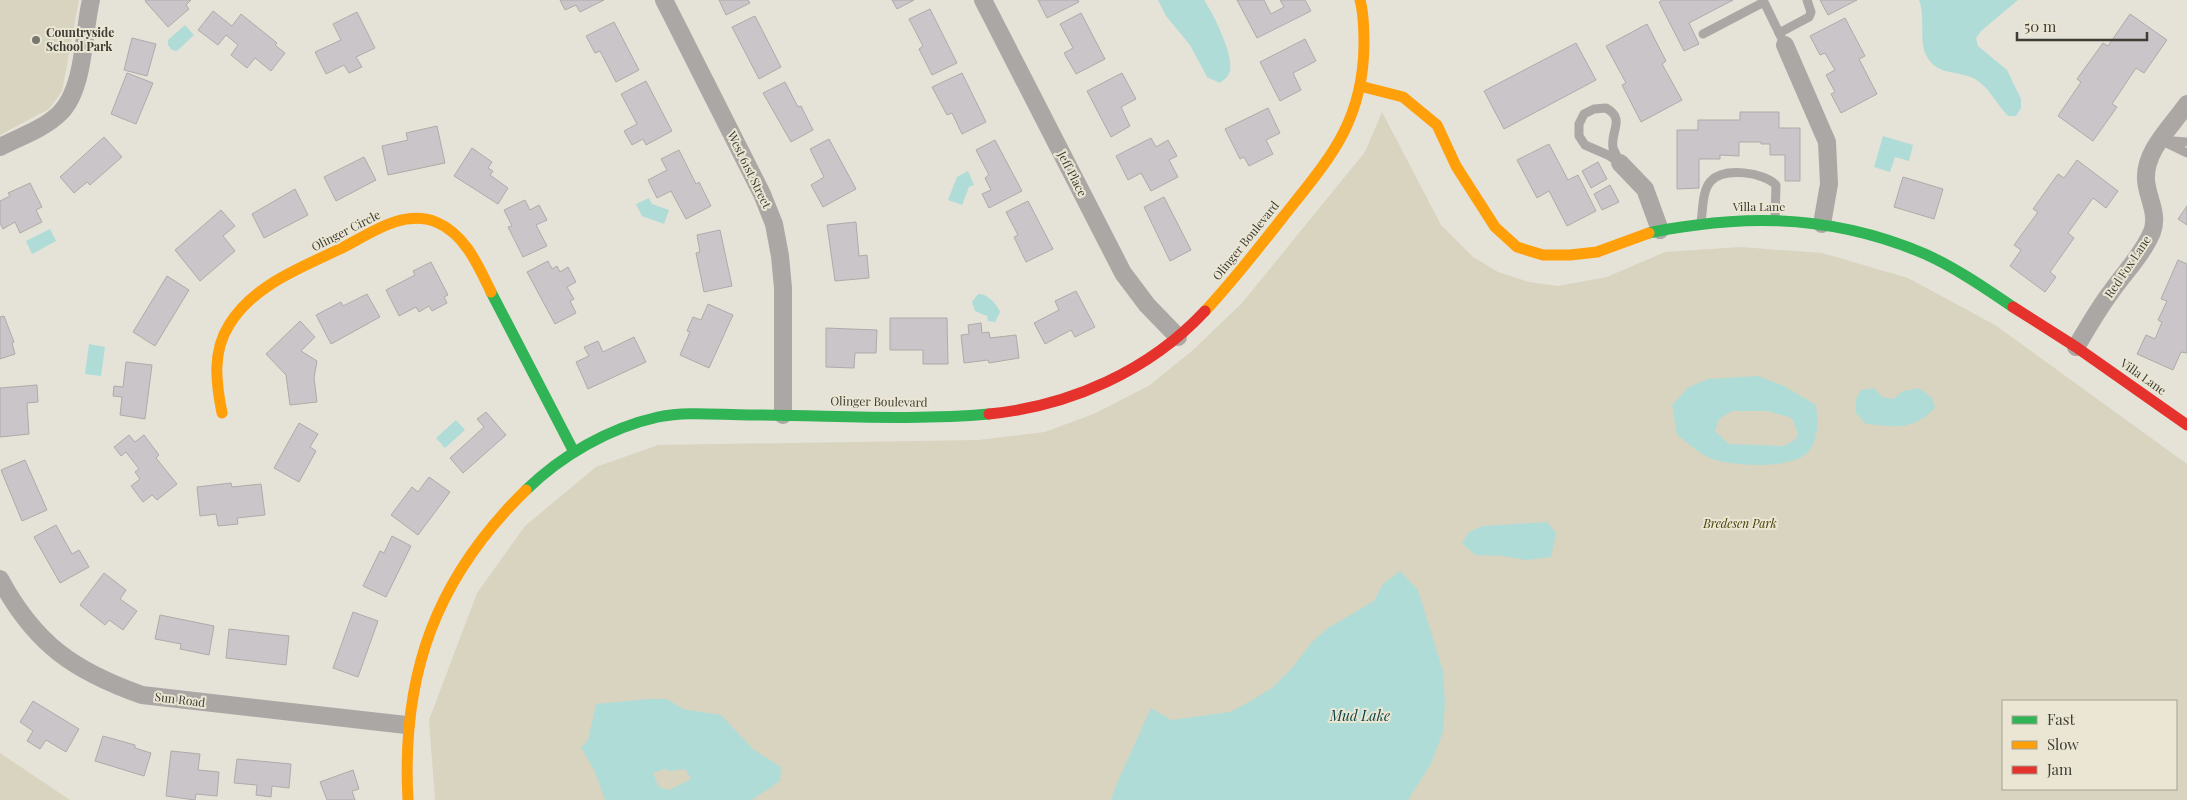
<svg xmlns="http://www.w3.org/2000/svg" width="2187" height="800" viewBox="0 0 2187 800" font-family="'Playfair Display',serif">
<rect width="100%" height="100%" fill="#e5e2d8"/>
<g fill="#d8d4bf" fill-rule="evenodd">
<path d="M0 0H79L62 91 49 109 0 135Z"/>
<path d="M1382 112 1441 225 1473 257 1498 272 1529 282 1558 286 1607 277 1665 252 1741 247 1822 253 1908 278 1995 325 2187 464V800H435L429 720 477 593 525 526 596 467 658 445 978 440 1045 432 1096 413 1150 385 1193 350 1242 303 1365 152ZM2003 701H2176V789H2003Z"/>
<path d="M0 753 70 800H0Z"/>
</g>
<g fill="#b0dcd8" fill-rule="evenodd">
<path d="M1158 0H1204C1213 13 1234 55 1230 71 1228 77 1225 79 1220 83L1207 77 1190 45 1166 16Z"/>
<path d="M1919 0H2018L1981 31 1976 38 1978 46 2007 70 2021 99V108L2016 116H2008C1997 105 1989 87 1975 79 1958 70 1938 76 1927 57 1918 40 1926 19 1919 0Z"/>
<path d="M185 25 194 35 177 51 172 50 168 45V40Z"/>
<path d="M1883 136 1913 145 1909 161 1895 157 1890 172 1874 167Z"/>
<path d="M968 171 974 185 969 187 962 205 948 200 957 177Z"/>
<path d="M649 198 652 204 669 210 664 224 642 216 636 204Z"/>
<path d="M50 229 56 241 32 254 26 241Z"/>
<path d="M978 294C987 293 997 304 1000 312L995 322 988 321 987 316 975 311 972 302Z"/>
<path d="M89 344 105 347 101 376 85 374Z"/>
<path d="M1758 376 1784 386 1816 405C1818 420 1819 440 1808 452 1792 470 1728 467 1708 457 1697 452 1687 442 1677 435L1672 405 1689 387 1708 379ZM1732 411H1767L1792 418 1798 434 1795 440 1783 446 1729 444 1715 431 1719 419Z"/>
<path d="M1874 388 1882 397 1893 399 1903 391 1919 388 1932 398 1935 408C1912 431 1896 427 1866 424L1856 413V399L1861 390Z"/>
<path d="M456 420 465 430 445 448 436 438Z"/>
<path d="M1547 522 1556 533 1551 557 1526 560 1503 556 1475 555 1462 543 1469 532 1483 526Z"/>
<path d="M1400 571 1418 590 1443 671 1445 703 1443 732 1431 764 1408 800H1111L1117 783 1151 708 1171 720 1230 712 1254 699 1272 688 1292 668 1312 642 1328 628 1374 601 1383 584Z"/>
<path d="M648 699H667L683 709 721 715 754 750 781 767 780 781 752 800H605L594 770 581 748 588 740 596 704ZM664 769 671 771 685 769 691 779 669 790 659 787 653 773Z"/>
</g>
<g fill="#cac5c8" stroke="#aeabaa">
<path d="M146 0H191L186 5 189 9 168 27 145 1Z"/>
<path d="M560 0H604L580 12 576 5 565 10Z"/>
<path d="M719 0H748L750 3 726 15Z"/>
<path d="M892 0H914L897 9Z"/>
<path d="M1038 0H1078L1079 2 1047 18Z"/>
<path d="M1237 0H1264L1271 14 1284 7 1280 0H1305L1311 11 1257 38Z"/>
<path d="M1663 0H1733L1689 23 1699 44 1684 51 1659 2Z"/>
<path d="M1820 0H1857L1828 15Z"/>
<path d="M930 9 957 63 932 75 919 49 923 46 909 19Z"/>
<path d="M213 11 232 26 241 14 277 43 275 45 285 53 271 71 255 58 247 68 231 55 238 45 226 35 218 45 198 30Z"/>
<path d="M357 12 375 48 356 57 362 67 349 73 344 65 326 74 315 52 341 40 333 24Z"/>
<path d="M1081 13 1105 59 1076 74 1064 53 1073 48 1060 24Z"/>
<path d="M2130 14 2167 40 2144 73 2136 68 2112 104 2117 107 2093 141 2058 116 2081 82 2077 79 2103 43 2108 46Z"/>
<path d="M755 16 781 67 759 79 732 27Z"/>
<path d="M1845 18 1865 56 1859 59 1877 94 1841 113 1831 94 1835 92 1826 75 1835 70 1825 53 1820 55 1810 36Z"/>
<path d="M614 22 639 70 616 82 600 51 595 53 586 36Z"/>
<path d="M1647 24 1666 61 1662 64 1682 100 1641 122 1622 85 1626 83 1606 46Z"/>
<path d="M132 38 156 44 147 76 124 70Z"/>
<path d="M1305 39 1316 61 1293 73 1301 90 1280 101 1260 62Z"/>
<path d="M1576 43 1596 80 1504 129 1484 91Z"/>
<path d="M127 73 153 83 136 124 111 114Z"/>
<path d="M962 73 986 122 962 134 952 113 947 115 932 87Z"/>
<path d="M1122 73 1136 99 1121 107 1130 126 1111 137 1087 91Z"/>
<path d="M646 81 672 131 646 145 643 139 632 145 624 131 637 124 621 94Z"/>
<path d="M785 82 798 107 801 106 813 130 791 142 763 93Z"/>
<path d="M1268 108 1280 133 1266 140 1273 154 1249 166 1244 157 1240 159 1225 129Z"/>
<path d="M1740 112H1779V128H1800V181H1785V155H1770V144H1761V142H1739V156L1720 155V159H1699V188L1677 189V130H1698V120H1740Z"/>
<path d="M437 126 445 163 388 175 382 146 408 140 406 133Z"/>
<path d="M104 137 122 157 90 185 87 182 74 193 60 177Z"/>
<path d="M1151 138 1156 147 1168 140 1177 156 1169 160 1178 177 1151 191 1141 173 1128 180 1116 156Z"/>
<path d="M829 139 856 189 823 207 811 185 824 177 810 149Z"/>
<path d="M995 140 1022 191 989 208 982 194 991 190 985 178 989 175 976 150Z"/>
<path d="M1549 144 1568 180 1578 175 1596 211 1567 226 1549 191 1537 198 1517 160Z"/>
<path d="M472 148 492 162 488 168 493 171 490 175 508 188 498 204 454 176Z"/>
<path d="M679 150 696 184 699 182 711 206 686 219 671 191 657 198 648 180 667 170 661 159Z"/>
<path d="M364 157 376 180 336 201 324 177Z"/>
<path d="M2077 160 2118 191 2106 208 2093 198 2068 233 2074 238 2050 272 2056 277 2045 292 2010 266 2021 250 2014 245 2038 212 2033 209 2058 174 2064 178Z"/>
<path d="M1598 162 1607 179 1591 188 1582 171Z"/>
<path d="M1903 177 1943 189 1934 219 1894 207Z"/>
<path d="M30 183 42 207 36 210 42 222 20 233 15 222 3 229 0 223V201L10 196 8 193Z"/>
<path d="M1610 185 1619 202 1602 210 1594 194Z"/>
<path d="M295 189 308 215 264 238 252 214Z"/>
<path d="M1164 197 1191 250 1170 261 1144 207Z"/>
<path d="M525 200 530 210 539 205 547 220 536 225 547 246 523 257 508 227 512 226 504 210Z"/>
<path d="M1028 201 1053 249 1026 262 1014 237 1018 235 1006 212Z"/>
<path d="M2187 206V225L2178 219Z"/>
<path d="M221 210 235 226 223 236 235 251 200 281 175 250Z"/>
<path d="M856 222 859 256 867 255 869 278 835 281 827 225Z"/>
<path d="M720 230 732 286 704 292 696 253 700 252 697 235Z"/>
<path d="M2178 260 2187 264V353L2181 352 2173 370 2137 354 2146 335 2155 339 2162 322 2158 320 2167 301 2161 299Z"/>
<path d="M548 261 552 269 557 266 560 272 568 267 576 282 567 287 574 299 570 301 576 313 555 324 527 272Z"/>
<path d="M431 262 448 295 444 297 447 303 432 311 429 306 419 312 416 307 399 316 386 290 415 275 413 271Z"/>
<path d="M167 276 189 290 155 346 133 332Z"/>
<path d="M1076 291 1095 327 1075 337 1071 330 1045 344 1034 323 1059 310 1055 301Z"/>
<path d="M367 294 380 317 331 344 316 315 341 302 343 306Z"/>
<path d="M708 304 733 315 709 368 680 355 690 332 687 331 693 317 701 320Z"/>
<path d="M4 316 14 342 12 343 15 354 0 359V317Z"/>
<path d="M890 318H947L948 364H923V350H890Z"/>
<path d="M300 321 315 337 301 351 317 361 314 378 317 402 290 405 286 375 266 354Z"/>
<path d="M981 323 982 333 989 332 990 338 1016 335 1019 358 989 363 988 360 964 363 961 335 969 334 968 325Z"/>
<path d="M826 328 877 330 876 353H855L854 368 826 367Z"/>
<path d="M634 337 646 362 588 389 576 362 589 356 584 347 598 341 603 352Z"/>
<path d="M126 362 152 365 145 419 120 415 122 397 113 396 114 386 123 387Z"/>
<path d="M37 385 38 402 27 403 29 434 0 437V388Z"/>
<path d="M486 412 506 435 463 473 450 458 484 427 477 419Z"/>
<path d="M299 423 318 434 310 447 316 451 299 482 274 468Z"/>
<path d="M129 435 135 442 144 435 159 455 156 458 177 484 157 500 152 495 143 502 131 486 140 479 135 472 139 469 126 452 121 456 114 447Z"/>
<path d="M25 460 47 510 22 521 1 470Z"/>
<path d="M429 477 450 492 418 535 391 515 412 487 418 492Z"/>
<path d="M231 483 232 487 261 484 265 515 237 518 238 524 218 526 216 514 200 516 197 487Z"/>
<path d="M56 525 72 554 79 550 89 567 60 583 34 537Z"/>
<path d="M392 536 411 546 386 597 363 586 380 551 384 553Z"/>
<path d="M104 573 126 590 120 599 137 611 123 630 109 620 105 625 80 605Z"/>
<path d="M353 612 378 621 358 677 333 668Z"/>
<path d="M160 615 214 626 209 655 180 649 181 644 155 639Z"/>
<path d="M229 629 289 636 286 665 226 658Z"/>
<path d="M33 701 79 729 66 752 46 740 40 749 27 741 33 731 20 722Z"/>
<path d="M103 736 135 745V748L151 753 144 776 95 761Z"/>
<path d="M171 751 200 754 198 770 219 772 217 796 196 794 195 800 166 796Z"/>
<path d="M237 759 291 764 289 788 272 786 271 797 256 795 257 785 234 783Z"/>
<path d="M353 770 359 789 352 791 355 800H327L320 782Z"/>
</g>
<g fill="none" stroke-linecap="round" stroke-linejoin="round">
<g stroke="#aba7a5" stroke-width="9">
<path d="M1779 33 1809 17 1811 12 1807 0"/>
<path d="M1703 34 1764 2 1785 45"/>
<path d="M1606 108C1626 119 1610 131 1613 148 1615 153 1618 158 1620 163L1608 155 1585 145 1579 136V124L1584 114 1594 109Z"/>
<path d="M2187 142 2160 140 2187 153"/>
<path d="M1701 222C1703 210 1702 190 1711 181 1724 167 1764 172 1776 185L1775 219"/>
</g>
<g stroke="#aba7a5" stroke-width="18">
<path d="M664 0 762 194 774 224 780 256 783 288V415"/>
<path d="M983 0 1123 273 1147 305 1178 337"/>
<path d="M1785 45 1827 142 1829 184 1822 224"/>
<path d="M0 147C19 137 44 129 60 113 85 88 83 33 91 0"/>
<path d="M1620 163 1645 189 1660 230"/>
<path d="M2076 347C2087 329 2098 309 2111 292 2124 273 2143 254 2152 232 2159 214 2147 197 2146 180 2144 151 2172 126 2187 104"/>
<path d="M0 579C35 644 74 671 142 695L406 725"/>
</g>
<g stroke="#30b455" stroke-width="11">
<path d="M1649 233C1665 229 1681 227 1697 225 1775 214 1853 223 1925 254 1956 268 1985 288 2013 307"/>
<path d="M491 292 574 452"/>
<path d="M526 490C562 455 609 428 658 417 687 411 720 415 749 415 829 415 910 421 989 414"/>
</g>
<g stroke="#ff9f0a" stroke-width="11">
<path d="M1360 86 1403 97 1437 125 1456 166 1495 227 1517 247 1543 255H1570L1597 252 1649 233"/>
<path d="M1205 311C1233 281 1258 249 1283 217 1329 159 1363 123 1364 45 1364 30 1364 14 1360 0"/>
<path d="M222 413C216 383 212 352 229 325 254 284 303 267 344 247 371 233 403 209 436 222 465 234 478 265 491 292"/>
<path d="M408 800C401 674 436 578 526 490"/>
</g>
<g stroke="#e5322d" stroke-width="11">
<path d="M2013 307 2076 347 2187 425"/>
<path d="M989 414C1070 406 1149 371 1205 311"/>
</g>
</g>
<circle fill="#78776e" stroke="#eae6d3" stroke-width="2" cx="36" cy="40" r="5"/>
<g text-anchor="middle" stroke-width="4" stroke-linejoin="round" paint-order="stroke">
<g font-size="12" font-weight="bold" fill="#3e3d35" stroke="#eae6d3" text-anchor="start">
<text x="46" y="37">Countryside<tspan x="46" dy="14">School Park</tspan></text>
</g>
<g font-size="12" fill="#3e3d35" stroke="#eae6d3">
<text transform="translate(749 170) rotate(64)" y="4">West 61st Street</text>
<text transform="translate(1072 174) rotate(63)" y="4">Jeff Place</text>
<text x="1759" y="211">Villa Lane</text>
<text transform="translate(346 231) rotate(-27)" y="4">Olinger Circle</text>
<text transform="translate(1246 241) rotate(-51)" y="4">Olinger Boulevard</text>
<text transform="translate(2128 267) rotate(-56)" y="4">Red Fox Lane</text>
<text transform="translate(2143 377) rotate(35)" y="4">Villa Lane</text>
<text transform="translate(879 402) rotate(1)" y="4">Olinger Boulevard</text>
<text transform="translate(180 700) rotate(7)" y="4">Sun Road</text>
</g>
<g font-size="12" font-style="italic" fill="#463c00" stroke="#eae6d3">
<text x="1740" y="528">Bredesen Park</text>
</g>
<g font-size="14" font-style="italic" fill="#054242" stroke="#eae6d3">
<text x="1360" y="721">Mud Lake</text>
</g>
</g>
<rect x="2002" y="700" width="175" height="90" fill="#eae6d3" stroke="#a5a294"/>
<rect x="2012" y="716" width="25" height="8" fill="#30b455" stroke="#a5a294"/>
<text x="2047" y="725" font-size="15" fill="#3e3d35">Fast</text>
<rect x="2012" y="741" width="25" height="8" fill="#ff9f0a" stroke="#a5a294"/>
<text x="2047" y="750" font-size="15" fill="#3e3d35">Slow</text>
<rect x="2012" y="766" width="25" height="8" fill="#e5322d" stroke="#a5a294"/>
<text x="2047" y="775" font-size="15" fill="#3e3d35">Jam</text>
<path d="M2017 32v8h130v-8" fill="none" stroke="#3e3d35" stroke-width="2.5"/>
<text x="2024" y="32" font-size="15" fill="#3e3d35" stroke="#eae6d3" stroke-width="4" paint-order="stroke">50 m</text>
</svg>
